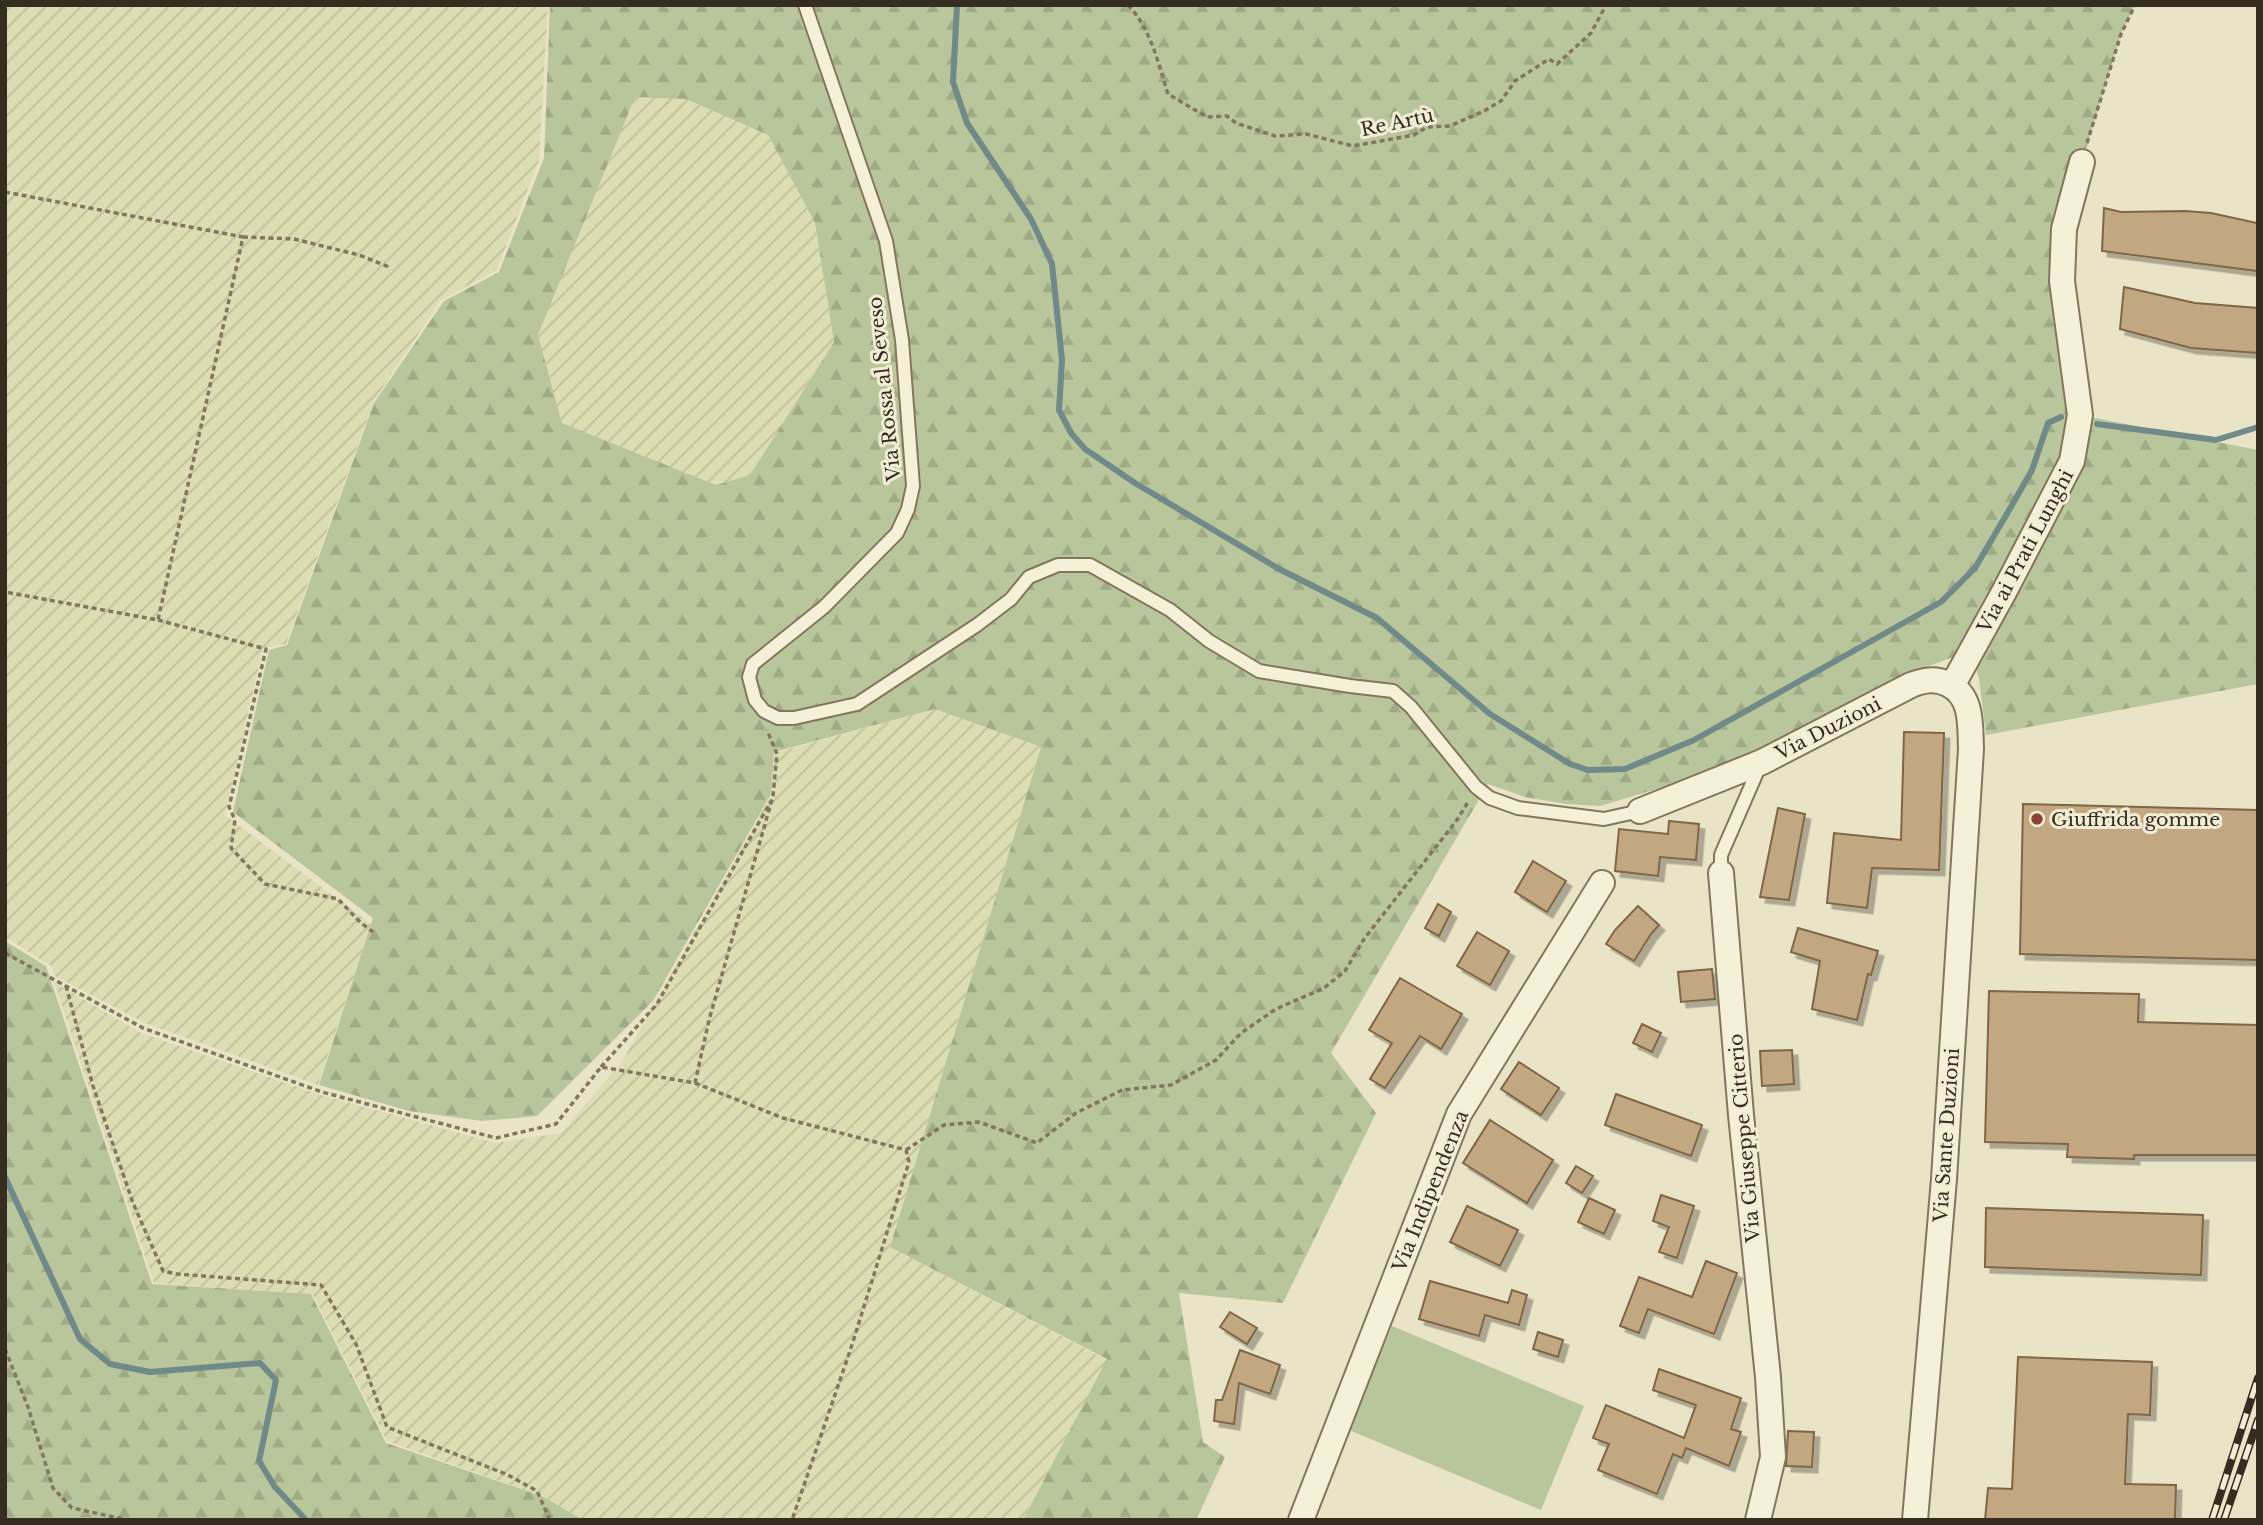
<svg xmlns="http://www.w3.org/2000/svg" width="2263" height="1525" viewBox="0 0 2263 1525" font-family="'Libre Baskerville',serif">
<defs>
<pattern id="farmland-furrows" width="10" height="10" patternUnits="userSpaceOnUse" patternTransform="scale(1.75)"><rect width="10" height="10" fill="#ddddb4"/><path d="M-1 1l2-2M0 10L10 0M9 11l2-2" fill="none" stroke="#bebe9a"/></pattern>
<pattern id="forest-firs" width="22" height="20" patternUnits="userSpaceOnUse" patternTransform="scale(1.75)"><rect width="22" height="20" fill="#b9c69b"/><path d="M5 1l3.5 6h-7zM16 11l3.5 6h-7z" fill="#a0aa85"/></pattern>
<filter id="shadow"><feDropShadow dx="5.5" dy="5.5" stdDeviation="0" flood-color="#0004"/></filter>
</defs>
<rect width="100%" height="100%" fill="#e9e4c6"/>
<g fill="url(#farmland-furrows)">
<path d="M5 5H548L539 160 497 270 441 300 374 401 286 644 263 648 225 815 371 924 318 1085 145 1023 55 976 51 966 5 937Z"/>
<path d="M635 96 686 99 768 135 815 223 834 342 750 475 716 485 562 423 538 335Z"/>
<path d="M935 709 1041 747 890 1247 1107 1360 1023 1520H583L542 1496 387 1441 313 1295 154 1283 54 982 141 1033 321 1095 496 1143 561 1133 622 1062 771 795 774 753Z"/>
</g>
<g fill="url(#forest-firs)" fill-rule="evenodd">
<path d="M550 5H2135L2121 34 2082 162 2064 229 2080 415 2258 450V684L1986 735 1979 678 1970 651 1904 675 1782 741 1707 774 1600 806 1566 804 1525 797 1488 784 1331 1053 1376 1113 1283 1303 1179 1293 1203 1442 1225 1457 1196 1520H1023L1107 1359 890 1247 1041 747 935 709 774 752 771 794 653 1001 537 1116 482 1121 409 1111 319 1085 373 918 233 812 269 650 287 645 374 403 444 301 499 272 544 158ZM635 97 686 99 768 135 815 223 834 342 750 475 716 485 562 423 538 335Z"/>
<path d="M5 941 46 966 152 1284 311 1294 386 1443 542 1496 583 1520H5Z"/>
</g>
<path fill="#b9c69b" d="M1392 1326 1584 1406 1541 1510 1349 1430Z"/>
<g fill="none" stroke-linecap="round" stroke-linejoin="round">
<g stroke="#6f8a88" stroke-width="6">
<path d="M957 5 953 82 967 123 1031 219 1052 264 1062 360 1059 410 1071 433 1085 449 1135 483 1279 569 1377 618 1490 714 1570 764 1588 770 1625 769 1694 740 1941 602 1975 568 2008 512 2032 470 2048 423 2061 417"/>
<path d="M2097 424 2216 440 2258 427"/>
<path d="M5 1177 80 1339 110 1364 150 1372 260 1363 276 1380 259 1461 275 1487 306 1520"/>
</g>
</g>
<g fill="#c3a780" stroke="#7e6646" stroke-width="2" filter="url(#shadow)">
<path d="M2104 208 2121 212 2185 211 2211 213 2257 223V271L2102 251Z"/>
<path d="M2124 287 2195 303 2258 308V353L2191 348 2120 329Z"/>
<path d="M1904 732 1944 733 1939 870 1872 868 1867 908 1827 903 1834 833 1901 840Z"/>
<path d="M2023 804 2258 810V960L2020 954Z"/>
<path d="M1778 808 1805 814 1789 900 1760 897Z"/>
<path d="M1669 821 1699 824 1696 860 1660 857 1658 876 1615 871 1619 829 1668 834Z"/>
<path d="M1533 861 1566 881 1547 912 1515 892Z"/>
<path d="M1438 904 1451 912 1439 936 1425 928Z"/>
<path d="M1638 906 1659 925 1651 934 1634 961 1606 944 1615 930Z"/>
<path d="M1798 928 1878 951 1871 975 1868 974 1857 1020 1812 1009 1820 961 1791 952Z"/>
<path d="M1477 932 1509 951 1490 985 1457 966Z"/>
<path d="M1712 969 1715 999 1681 1002 1678 972Z"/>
<path d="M1400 978 1462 1014 1441 1049 1420 1036 1385 1088 1370 1079 1392 1043 1369 1030Z"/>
<path d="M1989 991 2139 994 2138 1022 2258 1025V1155H2134V1159L2067 1157 2068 1144 1985 1142Z"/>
<path d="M1642 1024 1661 1033 1652 1052 1633 1043Z"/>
<path d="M1792 1050 1794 1084 1762 1086 1760 1051Z"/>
<path d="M1519 1062 1559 1088 1541 1115 1501 1089Z"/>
<path d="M1616 1094 1702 1125 1691 1156 1605 1125Z"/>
<path d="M1490 1120 1553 1160 1527 1203 1463 1163Z"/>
<path d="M1576 1166 1593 1176 1582 1193 1566 1183Z"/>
<path d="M1661 1195 1694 1206 1677 1258 1659 1252 1669 1227 1653 1221Z"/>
<path d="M1589 1198 1615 1210 1604 1234 1578 1222Z"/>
<path d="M1467 1206 1518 1230 1500 1266 1450 1242Z"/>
<path d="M1986 1208 2203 1215 2201 1275 1985 1267Z"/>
<path d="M1706 1261 1737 1273 1714 1334 1648 1309 1639 1333 1620 1326 1639 1277 1692 1297Z"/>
<path d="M1430 1281 1508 1303 1512 1290 1527 1295 1519 1325 1485 1315 1479 1336 1419 1319Z"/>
<path d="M1230 1312 1257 1328 1247 1344 1220 1327Z"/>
<path d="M1538 1332 1563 1340 1558 1357 1533 1349Z"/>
<path d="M1240 1350 1280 1365 1270 1394 1239 1383 1234 1424 1214 1421 1216 1400H1222Z"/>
<path d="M2018 1357 2152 1362 2150 1415 2128 1414 2125 1484 2176 1485 2175 1520H1985L1988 1488 2012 1489Z"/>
<path d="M1659 1369 1741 1398 1731 1429 1741 1432 1729 1466 1686 1448 1682 1458 1673 1454 1657 1494 1598 1470 1609 1444 1593 1438 1606 1405 1684 1438 1696 1405 1653 1390Z"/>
<path d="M1788 1431 1814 1432 1812 1467 1786 1466Z"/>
</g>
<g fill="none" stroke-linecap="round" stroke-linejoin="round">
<defs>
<g id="service">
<path d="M805 5 886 241 902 340 913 486 908 509 897 533 824 607 753 664 749 677 755 700 764 711 778 718H794L857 704 977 625 1011 599 1029 577 1058 565H1090L1170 610 1209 641 1259 671 1350 686 1393 691 1411 707 1476 787 1490 798 1518 808 1604 819 1640 811"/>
<path d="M1721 873V855L1761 763"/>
</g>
<g id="minor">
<path d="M1952 686 2004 592 2072 461 2080 415 2062 281 2064 229 2082 162"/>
<path d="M1640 811 1762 762 1911 685C1924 680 1935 678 1948 684 1973 696 1970 726 1971 749L1944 1179 1915 1520"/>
<path d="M1721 873 1741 1115 1768 1377 1773 1457 1758 1520"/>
<path d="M1301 1520 1459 1114 1602 883"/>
</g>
</defs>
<use href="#service" stroke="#82775e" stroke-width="16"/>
<use href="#minor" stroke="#82775e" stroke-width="28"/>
<g stroke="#82775e" stroke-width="3.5" stroke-dasharray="5 3.5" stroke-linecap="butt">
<path d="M1128 5C1151 29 1158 63 1168 94L1207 117 1227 116 1236 123 1275 136 1306 134 1353 146 1414 135 1427 127 1450 126 1484 111 1501 101 1515 81 1549 59 1557 64 1591 33 1606 5"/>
<path d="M2087 143 2121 34 2135 5"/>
<path d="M5 192 243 237 158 620 5 592"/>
<path d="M243 237 294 239 359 255 389 267"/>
<path d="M158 620 266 649 229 807 235 820 231 848 265 884 338 899 360 922 373 932"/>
<path d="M5 953 143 1028 322 1092 496 1138 556 1124 601 1067 695 1083 709 1020 773 796 777 754 767 730"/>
<path d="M66 986 93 1086 133 1203 163 1271 177 1274 321 1285 356 1344 387 1427 508 1475 537 1491 550 1520"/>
<path d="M601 1067 657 1004 771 801"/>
<path d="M695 1083 783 1118 906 1150 909 1162 851 1348 792 1520"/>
<path d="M906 1150 944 1125 979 1122 1037 1143 1076 1113 1122 1090 1171 1085 1216 1060 1241 1033 1276 1009 1324 988 1345 971 1364 939 1457 820 1468 802"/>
<path d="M5 1349 28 1407 53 1488 72 1508 128 1520"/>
</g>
<use href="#service" stroke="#f5f1d8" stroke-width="12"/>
<use href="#minor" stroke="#f5f1d8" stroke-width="24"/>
<defs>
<g id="rail">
<path d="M2212 1520 2258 1378"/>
<path d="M2224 1520 2258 1420"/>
</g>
</defs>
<use href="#rail" stroke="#342d20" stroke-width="8"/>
<use href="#rail" stroke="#f1eed5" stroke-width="5" stroke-dasharray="16" stroke-linecap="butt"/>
</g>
<circle fill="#8a4335" stroke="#f1eed5" stroke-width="2.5" cx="2037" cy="819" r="7"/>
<g text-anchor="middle" stroke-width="6" stroke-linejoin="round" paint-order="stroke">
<g font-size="19" fill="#342d20" stroke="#f1eed5">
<text transform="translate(1397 122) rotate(-12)" y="7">Re Artù</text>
<text transform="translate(884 389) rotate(-96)" y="7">Via Rossa al Seveso</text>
<text transform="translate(2025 551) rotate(-62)" y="7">Via ai Prati Lunghi</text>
<text transform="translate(1828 728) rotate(-27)" y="7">Via Duzioni</text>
<text transform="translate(1946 1135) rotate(-86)" y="7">Via Sante Duzioni</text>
<text transform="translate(1744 1138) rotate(-95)" y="7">Via Giuseppe Citterio</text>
<text transform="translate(1430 1191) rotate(-68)" y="7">Via Indipendenza</text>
</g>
<g font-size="19" fill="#342d20" stroke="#f1eed5" text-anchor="start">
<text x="2051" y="826">Giuffrida gomme</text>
</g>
</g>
<rect width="2263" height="1525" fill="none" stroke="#342d20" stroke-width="14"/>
</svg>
